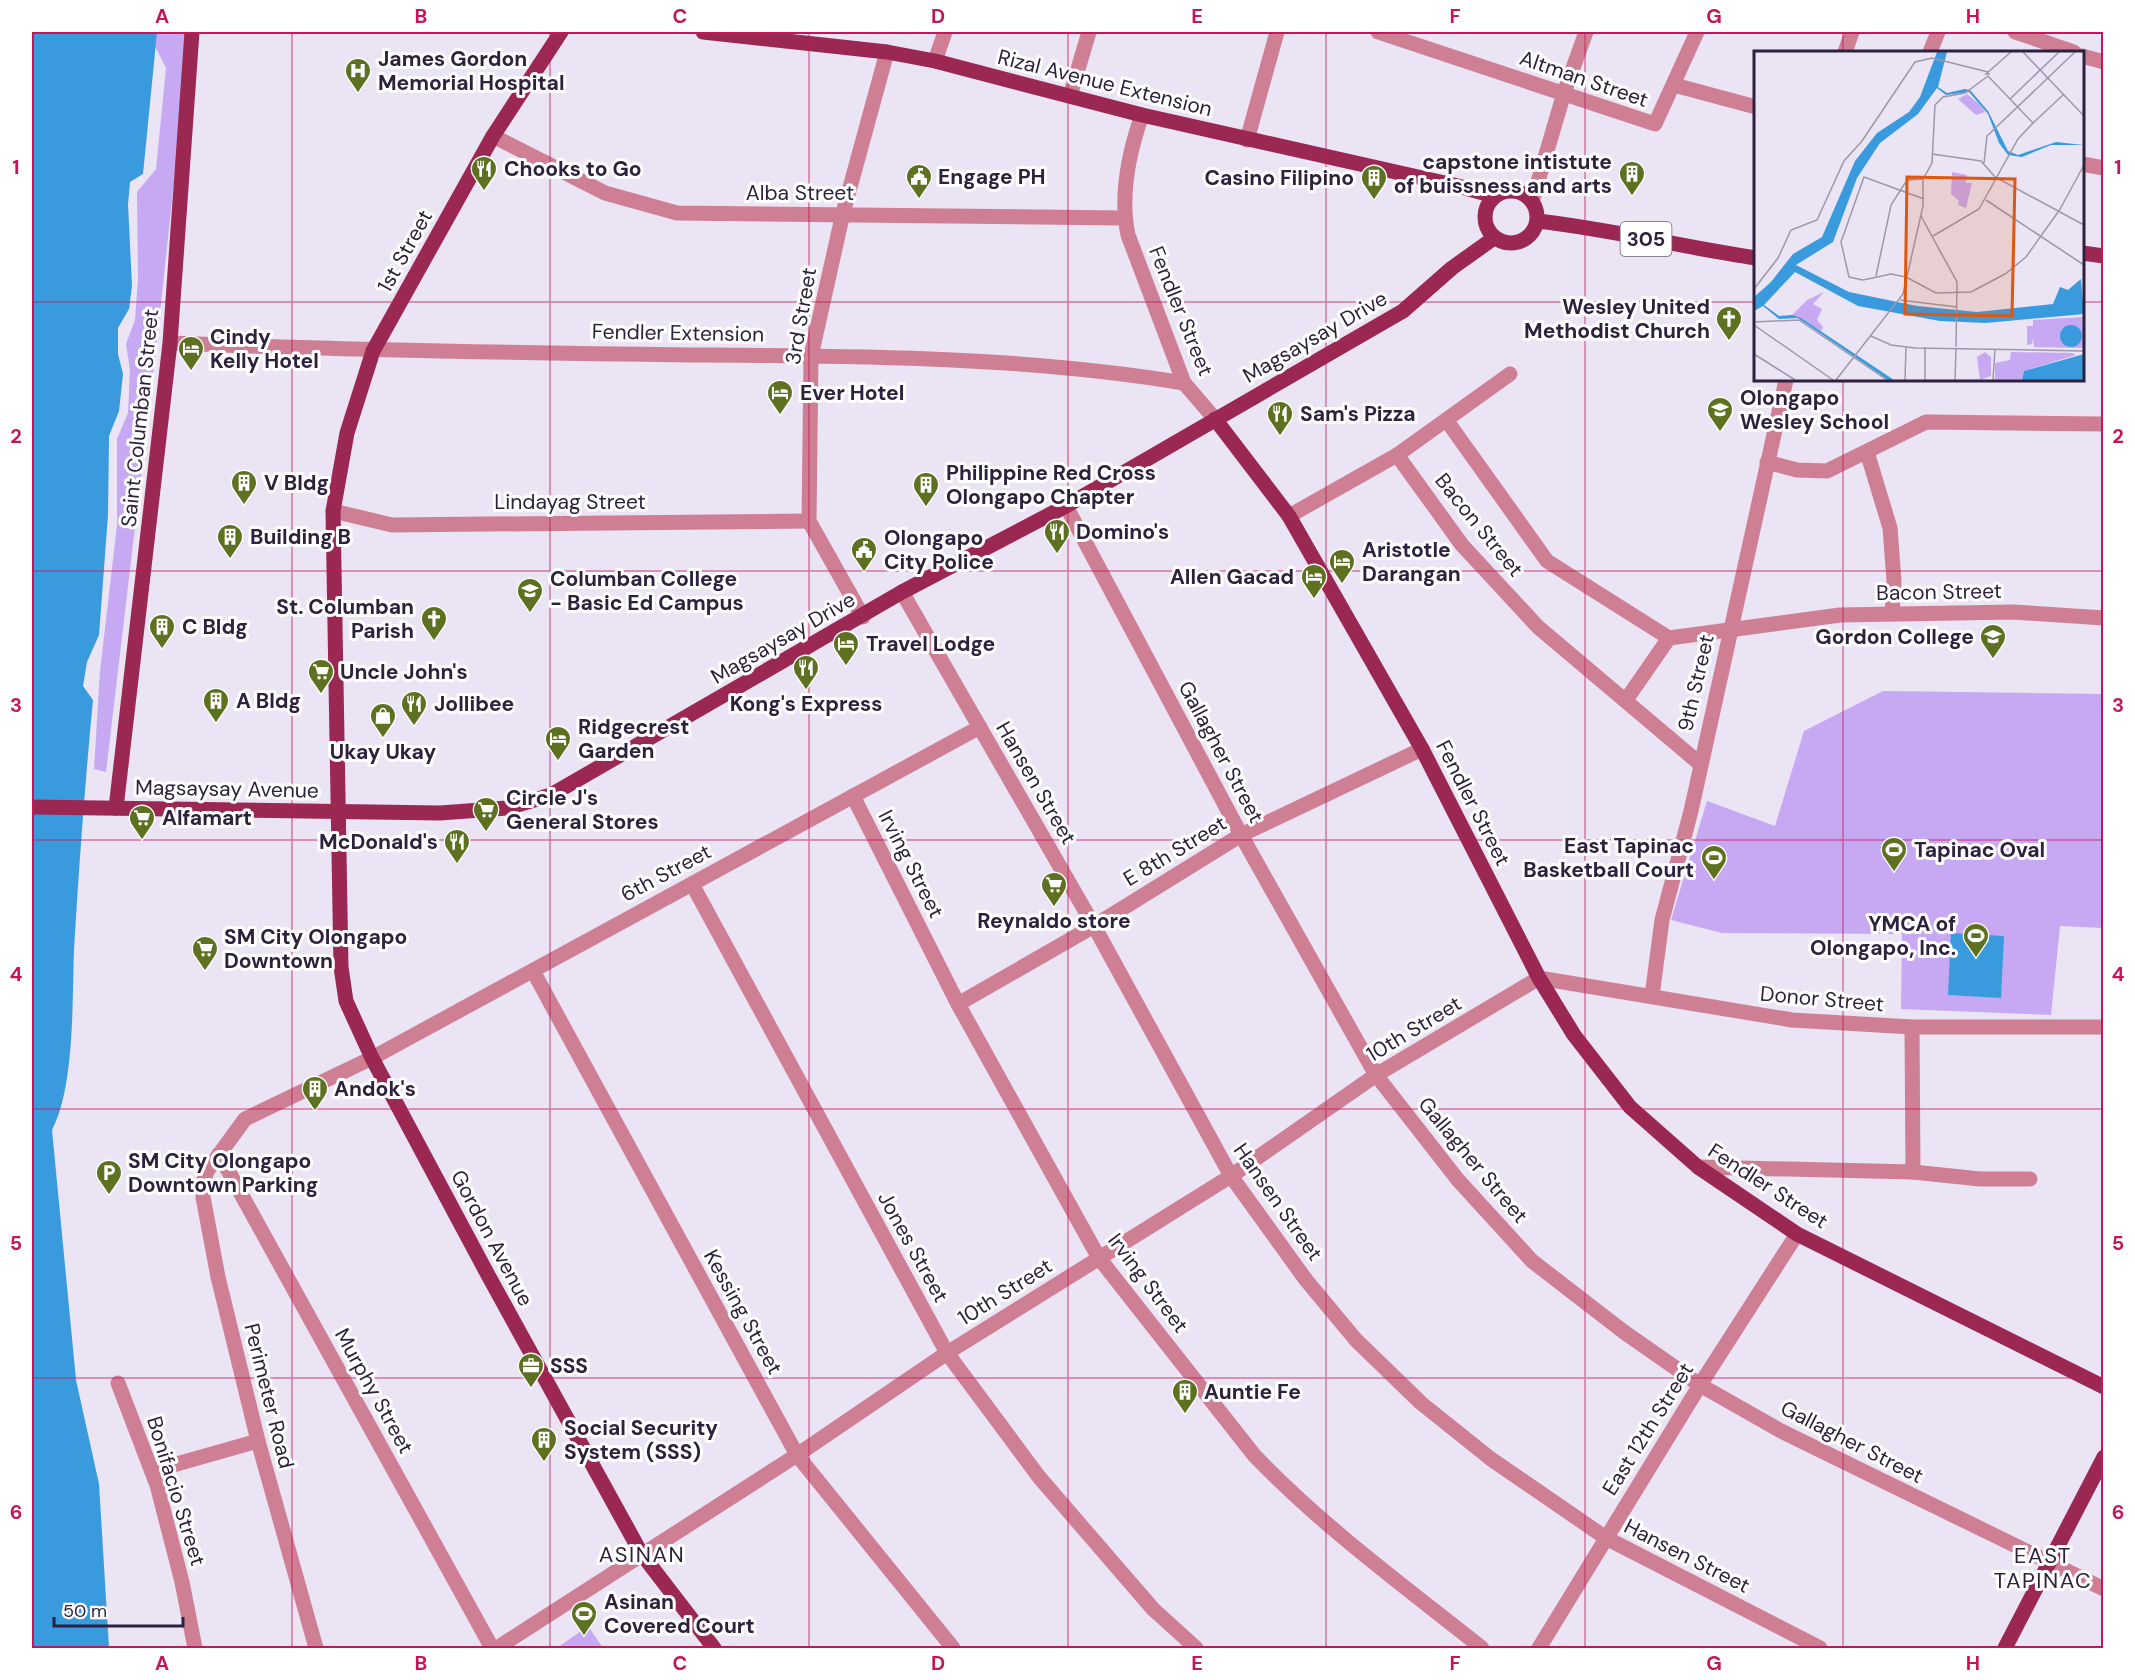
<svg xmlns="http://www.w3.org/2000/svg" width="2135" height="1680" viewBox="0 0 2135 1680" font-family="'DM Sans',sans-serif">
<rect width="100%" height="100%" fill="#eae4f4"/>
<g fill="#c7a9f3">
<path d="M157 32H190L156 350 106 772 94 769 100 671 117 525V439L128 413 130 370 126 344 135 320 138 279 137 192 156 169 166 68 154 44Z"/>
<path d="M1883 691 2103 694V928L2060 926 2051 1015 1901 1009 1902 934 1722 933 1671 920 1707 801 1775 826 1804 731Z"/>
<path d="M588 1626 603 1648H557Z"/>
</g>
<g fill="#399bde">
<path d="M32 32H157L143 174 130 182 128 204 132 286 129 309 118 328V354L123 374 119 411 109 436 108 515 99 635 87 662 83 686 93 700C85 783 79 866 74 950 72 1000 75 1086 52 1130L76 1380 99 1484 109 1648H32Z"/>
<path d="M1951 933 2004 936 2001 998 1948 995Z"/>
</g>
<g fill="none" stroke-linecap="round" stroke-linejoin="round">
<g stroke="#cf7f94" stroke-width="15">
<path d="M1378 32 1655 124 1697 32"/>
<path d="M2015 32 2074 52"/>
<path d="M1845 52 1852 32"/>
<path d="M1930 52 1938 32"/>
<path d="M2082 56 2104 62"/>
<path d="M935 61 945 32"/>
<path d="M1674 85 1756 107"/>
<path d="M1070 96 1089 32"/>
<path d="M1142 115C1129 152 1120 197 1128 235L1184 383 1215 419"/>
<path d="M493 136 605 193 677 213 1124 218"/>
<path d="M1247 140 1277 32"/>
<path d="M2082 164 2104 168"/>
<path d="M1532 202 1564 93 1586 32"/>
<path d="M170 343C343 350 517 353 690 355 854 356 1022 356 1184 383"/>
<path d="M1447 421 1547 561 1669 638"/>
<path d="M1867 452 1890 528 1894 581 1892 614"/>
<path d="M1397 455 1462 545 1538 627 1699 763"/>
<path d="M1767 462 1797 470 1827 471 1926 422 2104 424"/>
<path d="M1066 506 1241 835 1376 1075 1458 1180 1532 1261 1624 1332 1700 1385 1781 1431 2104 1589"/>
<path d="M333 511 392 525 809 521"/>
<path d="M1289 516 1397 455 1510 374"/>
<path d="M902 592 1094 926 1231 1176 1306 1280 1356 1340 1421 1403 1491 1459 1606 1538 1820 1648"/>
<path d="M863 617 809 521 811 356 843 213 887 52"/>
<path d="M1626 700 1669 638 1840 615 2013 612 2104 618"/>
<path d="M853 796 958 1004 1099 1258 1254 1455C1323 1527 1404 1586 1482 1648"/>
<path d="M692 884 947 1353 1039 1477 1153 1609 1196 1648"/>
<path d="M533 971 797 1455 953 1648"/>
<path d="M1652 996 1662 920 1691 811 1786 380"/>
<path d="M958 1004 1094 926 1241 835 1422 749"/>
<path d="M219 1154 492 1648"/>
<path d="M1698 1167 1913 1172 1912 1027"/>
<path d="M1913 1172 1980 1179H2030"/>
<path d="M118 1383 157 1485 182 1582 195 1648"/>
<path d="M152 1471 258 1441"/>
<path d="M316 1648 258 1441 218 1277 203 1197V1184L207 1171 245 1119 372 1058 980 727"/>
<path d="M497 1648 797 1455 947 1353 1231 1176 1376 1075 1539 978 1792 1020 1912 1027H2104"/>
<path d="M1539 1648 1700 1385 1797 1234"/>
</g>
<g stroke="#9b2853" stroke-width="15">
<path d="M561 32 493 136 373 351 347 433 333 511 341 967 346 1001 372 1058 488 1275 641 1553 714 1648"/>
<path d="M703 32 887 52 935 61 1142 115 1458 186 1494 196"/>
<circle cx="1511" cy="217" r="26"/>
<path d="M1537 221C1610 229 1682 247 1756 258"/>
<path d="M2082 253 2104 256"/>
<path d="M1215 419 1289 516 1422 749 1539 978 1574 1035 1630 1107 1698 1167 1797 1234 2104 1387"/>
<path d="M32 807 440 813 507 808 551 795 902 592 1066 506 1403 311 1452 268 1494 238"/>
<path d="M116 808 170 343 192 32"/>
<path d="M2005 1648 2104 1457"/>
</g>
</g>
<path fill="none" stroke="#c2185b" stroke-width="1.5" stroke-opacity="0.55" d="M292 32V1648M550 32V1648M809 32V1648M1068 32V1648M1326 32V1648M1585 32V1648M1843 32V52M32 302H1756M2082 302H2104M1843 380V1648M32 571H2104M32 840H2104M32 1109H2104M32 1378H2104"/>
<defs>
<symbol id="hospital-pin" viewBox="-11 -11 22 30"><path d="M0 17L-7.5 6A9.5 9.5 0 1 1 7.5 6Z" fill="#5d7121" stroke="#fff"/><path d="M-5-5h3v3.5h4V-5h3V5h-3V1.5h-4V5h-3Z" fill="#fff"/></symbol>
<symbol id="restaurant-pin" viewBox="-11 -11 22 30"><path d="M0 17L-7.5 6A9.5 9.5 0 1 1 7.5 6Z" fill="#5d7121" stroke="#fff"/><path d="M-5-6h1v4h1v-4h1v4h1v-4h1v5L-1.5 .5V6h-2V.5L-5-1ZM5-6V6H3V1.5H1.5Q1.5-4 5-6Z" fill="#fff"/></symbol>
<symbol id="building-pin" viewBox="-11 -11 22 30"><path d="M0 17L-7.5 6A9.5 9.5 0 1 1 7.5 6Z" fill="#5d7121" stroke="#fff"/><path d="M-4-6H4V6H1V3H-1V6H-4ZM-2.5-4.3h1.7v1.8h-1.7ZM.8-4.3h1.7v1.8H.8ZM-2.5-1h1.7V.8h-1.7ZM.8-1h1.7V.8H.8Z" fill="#fff"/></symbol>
<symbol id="civic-pin" viewBox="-11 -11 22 30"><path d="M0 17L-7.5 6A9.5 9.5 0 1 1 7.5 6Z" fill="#5d7121" stroke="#fff"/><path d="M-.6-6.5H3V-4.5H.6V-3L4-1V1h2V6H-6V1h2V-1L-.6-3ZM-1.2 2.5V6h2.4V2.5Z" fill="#fff"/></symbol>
<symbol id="church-pin" viewBox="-11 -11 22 30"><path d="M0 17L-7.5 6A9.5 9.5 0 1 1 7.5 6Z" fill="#5d7121" stroke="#fff"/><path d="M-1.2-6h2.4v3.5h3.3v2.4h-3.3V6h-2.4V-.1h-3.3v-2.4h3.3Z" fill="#fff"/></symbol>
<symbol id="hotel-pin" viewBox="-11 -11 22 30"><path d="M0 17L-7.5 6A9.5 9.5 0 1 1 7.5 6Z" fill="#5d7121" stroke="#fff"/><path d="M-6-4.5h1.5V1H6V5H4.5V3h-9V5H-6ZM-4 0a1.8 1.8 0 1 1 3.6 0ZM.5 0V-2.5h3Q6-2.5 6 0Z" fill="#fff"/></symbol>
<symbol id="school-pin" viewBox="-11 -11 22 30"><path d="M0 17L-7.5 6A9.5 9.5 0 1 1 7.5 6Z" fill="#5d7121" stroke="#fff"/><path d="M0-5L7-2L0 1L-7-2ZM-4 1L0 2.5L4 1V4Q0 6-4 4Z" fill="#fff"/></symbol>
<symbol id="university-pin" viewBox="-11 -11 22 30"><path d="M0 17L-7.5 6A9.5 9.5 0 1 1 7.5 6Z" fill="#5d7121" stroke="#fff"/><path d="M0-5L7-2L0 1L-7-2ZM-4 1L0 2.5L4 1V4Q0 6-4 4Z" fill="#fff"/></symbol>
<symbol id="supermarket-pin" viewBox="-11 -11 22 30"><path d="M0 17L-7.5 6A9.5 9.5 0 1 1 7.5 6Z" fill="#5d7121" stroke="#fff"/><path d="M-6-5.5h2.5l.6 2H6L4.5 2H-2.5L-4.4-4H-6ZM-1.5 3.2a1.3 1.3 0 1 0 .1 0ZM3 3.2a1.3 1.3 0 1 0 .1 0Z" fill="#fff"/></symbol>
<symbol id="shop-pin" viewBox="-11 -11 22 30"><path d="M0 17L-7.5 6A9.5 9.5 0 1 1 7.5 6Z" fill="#5d7121" stroke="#fff"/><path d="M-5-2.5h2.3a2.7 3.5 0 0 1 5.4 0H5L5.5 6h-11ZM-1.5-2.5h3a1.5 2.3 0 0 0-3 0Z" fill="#fff"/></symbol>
<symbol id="stadium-pin" viewBox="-11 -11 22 30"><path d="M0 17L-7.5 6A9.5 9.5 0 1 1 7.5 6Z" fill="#5d7121" stroke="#fff"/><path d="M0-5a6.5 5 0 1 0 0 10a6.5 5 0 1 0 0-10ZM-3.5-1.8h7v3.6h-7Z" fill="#fff"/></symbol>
<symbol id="parking-pin" viewBox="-11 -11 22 30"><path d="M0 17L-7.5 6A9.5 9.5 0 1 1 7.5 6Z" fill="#5d7121" stroke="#fff"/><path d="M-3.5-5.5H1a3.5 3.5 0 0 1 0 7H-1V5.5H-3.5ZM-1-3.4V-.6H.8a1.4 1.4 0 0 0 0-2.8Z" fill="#fff"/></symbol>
<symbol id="office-pin" viewBox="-11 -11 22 30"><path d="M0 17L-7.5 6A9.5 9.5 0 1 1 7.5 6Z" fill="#5d7121" stroke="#fff"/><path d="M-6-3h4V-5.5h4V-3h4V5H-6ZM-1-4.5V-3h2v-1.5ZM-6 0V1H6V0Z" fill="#fff"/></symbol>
</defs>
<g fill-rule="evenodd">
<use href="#hospital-pin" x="343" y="56" width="30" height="40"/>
<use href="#restaurant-pin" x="469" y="154" width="30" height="40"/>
<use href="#building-pin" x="1617" y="159" width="30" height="40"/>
<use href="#civic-pin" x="904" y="162" width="30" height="40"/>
<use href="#building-pin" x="1359" y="163" width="30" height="40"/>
<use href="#church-pin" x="1714" y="304" width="30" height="40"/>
<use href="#hotel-pin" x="176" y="334" width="30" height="40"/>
<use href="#hotel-pin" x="765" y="378" width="30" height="40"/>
<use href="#school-pin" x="1705" y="395" width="30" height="40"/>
<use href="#restaurant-pin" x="1265" y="399" width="30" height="40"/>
<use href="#building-pin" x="229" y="468" width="30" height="40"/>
<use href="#building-pin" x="911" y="470" width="30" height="40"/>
<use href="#restaurant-pin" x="1042" y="517" width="30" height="40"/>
<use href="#building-pin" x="215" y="522" width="30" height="40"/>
<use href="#civic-pin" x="849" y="535" width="30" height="40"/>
<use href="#hotel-pin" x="1327" y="547" width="30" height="40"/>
<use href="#hotel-pin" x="1299" y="562" width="30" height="40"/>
<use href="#university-pin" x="515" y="576" width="30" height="40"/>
<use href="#church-pin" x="419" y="604" width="30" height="40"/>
<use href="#building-pin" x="147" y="612" width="30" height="40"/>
<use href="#university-pin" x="1978" y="622" width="30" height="40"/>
<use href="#hotel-pin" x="831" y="629" width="30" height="40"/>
<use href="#restaurant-pin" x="791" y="653" width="30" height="40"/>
<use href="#supermarket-pin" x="306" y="657" width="30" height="40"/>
<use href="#building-pin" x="201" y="686" width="30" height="40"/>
<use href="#restaurant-pin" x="399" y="689" width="30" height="40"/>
<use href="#shop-pin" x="368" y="701" width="30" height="40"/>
<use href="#hotel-pin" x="543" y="724" width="30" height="40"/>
<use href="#supermarket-pin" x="471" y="795" width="30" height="40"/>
<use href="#supermarket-pin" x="127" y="803" width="30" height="40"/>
<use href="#restaurant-pin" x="442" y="827" width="30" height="40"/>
<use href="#stadium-pin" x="1879" y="835" width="30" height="40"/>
<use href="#stadium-pin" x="1699" y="843" width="30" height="40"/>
<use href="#supermarket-pin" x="1039" y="870" width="30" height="40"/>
<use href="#stadium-pin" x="1961" y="921" width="30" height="40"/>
<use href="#supermarket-pin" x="190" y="934" width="30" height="40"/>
<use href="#building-pin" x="300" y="1074" width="30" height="40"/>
<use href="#parking-pin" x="94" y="1158" width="30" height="40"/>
<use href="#office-pin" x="516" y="1351" width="30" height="40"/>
<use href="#building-pin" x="1170" y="1377" width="30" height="40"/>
<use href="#building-pin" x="529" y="1425" width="30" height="40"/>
<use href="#stadium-pin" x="569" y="1599" width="30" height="40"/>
</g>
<g text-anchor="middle" stroke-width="6" stroke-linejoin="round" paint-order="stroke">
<rect fill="#fff" stroke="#6c6478" stroke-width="1.5" x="1620.5" y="222" width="51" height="34" rx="4.5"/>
<g font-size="20" font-weight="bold" fill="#2d213e">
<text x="1646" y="246">305</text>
</g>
<g font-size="21" font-weight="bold" fill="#2d213e" stroke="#fff" text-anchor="start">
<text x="378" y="66">James Gordon<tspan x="378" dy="24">Memorial Hospital</tspan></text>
<text x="1612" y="169" text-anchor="end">capstone intistute<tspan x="1612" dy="24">of buissness and arts</tspan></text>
<text x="504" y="176">Chooks to Go</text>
<text x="938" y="184">Engage PH</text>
<text x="1354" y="185" text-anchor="end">Casino Filipino</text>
<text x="1710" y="314" text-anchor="end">Wesley United<tspan x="1710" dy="24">Methodist Church</tspan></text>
<text x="210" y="344">Cindy<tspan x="210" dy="24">Kelly Hotel</tspan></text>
<text x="800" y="400">Ever Hotel</text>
<text x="1740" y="405">Olongapo<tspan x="1740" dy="24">Wesley School</tspan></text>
<text x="1300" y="421">Sam's Pizza</text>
<text x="946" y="480">Philippine Red Cross<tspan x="946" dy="24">Olongapo Chapter</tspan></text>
<text x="264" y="490">V Bldg</text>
<text x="1076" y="539">Domino's</text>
<text x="250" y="544">Building B</text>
<text x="884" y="545">Olongapo<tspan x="884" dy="24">City Police</tspan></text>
<text x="1362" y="557">Aristotle<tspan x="1362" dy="24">Darangan</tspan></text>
<text x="1294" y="584" text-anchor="end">Allen Gacad</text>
<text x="550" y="586">Columban College<tspan x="550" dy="24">- Basic Ed Campus</tspan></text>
<text x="414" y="614" text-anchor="end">St. Columban<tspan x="414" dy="24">Parish</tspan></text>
<text x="182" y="634">C Bldg</text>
<text x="1974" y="644" text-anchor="end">Gordon College</text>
<text x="866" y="651">Travel Lodge</text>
<text x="340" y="679">Uncle John's</text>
<text x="236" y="708">A Bldg</text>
<text x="434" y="711">Jollibee</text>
<text x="806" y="711" text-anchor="middle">Kong's Express</text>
<text x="578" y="734">Ridgecrest<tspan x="578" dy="24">Garden</tspan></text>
<text x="383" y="759" text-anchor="middle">Ukay Ukay</text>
<text x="506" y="805">Circle J's<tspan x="506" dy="24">General Stores</tspan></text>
<text x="162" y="825">Alfamart</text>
<text x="438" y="849" text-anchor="end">McDonald's</text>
<text x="1694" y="853" text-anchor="end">East Tapinac<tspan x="1694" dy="24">Basketball Court</tspan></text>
<text x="1914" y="857">Tapinac Oval</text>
<text x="1054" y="928" text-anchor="middle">Reynaldo store</text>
<text x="1956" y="931" text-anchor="end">YMCA of<tspan x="1956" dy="24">Olongapo, Inc.</tspan></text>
<text x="224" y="944">SM City Olongapo<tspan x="224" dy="24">Downtown</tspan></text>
<text x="334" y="1096">Andok's</text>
<text x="128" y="1168">SM City Olongapo<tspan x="128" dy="24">Downtown Parking</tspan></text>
<text x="550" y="1373">SSS</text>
<text x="1204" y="1399">Auntie Fe</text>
<text x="564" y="1435">Social Security<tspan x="564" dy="24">System (SSS)</tspan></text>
<text x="604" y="1609">Asinan<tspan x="604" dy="24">Covered Court</tspan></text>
</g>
<g font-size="21" fill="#2d213e" stroke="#fff">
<text transform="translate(1584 79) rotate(19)" y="7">Altman Street</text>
<text transform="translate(1105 83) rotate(14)" y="7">Rizal Avenue Extension</text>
<text x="800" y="200">Alba Street</text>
<text transform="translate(405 251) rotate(-61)" y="7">1st Street</text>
<text transform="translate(1181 311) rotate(68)" y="7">Fendler Street</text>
<text transform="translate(801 316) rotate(-80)" y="7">3rd Street</text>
<text transform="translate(678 333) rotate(1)" y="7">Fendler Extension</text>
<text transform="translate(1315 337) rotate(-30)" y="7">Magsaysay Drive</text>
<text transform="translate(140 418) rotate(-84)" y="7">Saint Columban Street</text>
<text x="570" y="509">Lindayag Street</text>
<text transform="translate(1479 525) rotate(51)" y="7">Bacon Street</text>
<text transform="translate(1939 592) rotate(-1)" y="7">Bacon Street</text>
<text transform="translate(783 638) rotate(-30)" y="7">Magsaysay Drive</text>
<text transform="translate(1696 683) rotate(-77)" y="7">9th Street</text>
<text transform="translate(1221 752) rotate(62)" y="7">Gallagher Street</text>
<text transform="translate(1036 783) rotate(60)" y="7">Hansen Street</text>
<text transform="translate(227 789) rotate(1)" y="7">Magsaysay Avenue</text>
<text transform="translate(1473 803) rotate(63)" y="7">Fendler Street</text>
<text transform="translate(1175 851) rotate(-31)" y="7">E 8th Street</text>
<text transform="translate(911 864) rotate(63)" y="7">Irving Street</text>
<text transform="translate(666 873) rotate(-28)" y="7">6th Street</text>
<text transform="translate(1822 999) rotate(5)" y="7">Donor Street</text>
<text transform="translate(1414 1029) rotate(-31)" y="7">10th Street</text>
<text transform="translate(1473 1160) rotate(50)" y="7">Gallagher Street</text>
<text transform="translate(1768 1186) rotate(33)" y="7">Fendler Street</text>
<text transform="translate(1278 1202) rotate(55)" y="7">Hansen Street</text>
<text transform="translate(492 1238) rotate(62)" y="7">Gordon Avenue</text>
<text transform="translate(913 1247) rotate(61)" y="7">Jones Street</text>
<text transform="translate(1148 1283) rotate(53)" y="7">Irving Street</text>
<text transform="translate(1005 1292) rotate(-32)" y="7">10th Street</text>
<text transform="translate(743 1312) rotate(61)" y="7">Kessing Street</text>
<text transform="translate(374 1391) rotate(61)" y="7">Murphy Street</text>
<text transform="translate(269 1396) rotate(76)" y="7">Perimeter Road</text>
<text transform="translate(1648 1429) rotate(-58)" y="7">East 12th Street</text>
<text transform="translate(1852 1442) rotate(27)" y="7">Gallagher Street</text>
<text transform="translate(176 1491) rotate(73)" y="7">Bonifacio Street</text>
<text transform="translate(1687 1556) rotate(27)" y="7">Hansen Street</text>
</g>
<g font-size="22" letter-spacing="1.5" fill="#2d213e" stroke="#fff">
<text x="642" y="1562">ASINAN</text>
<text x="2043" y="1563">EAST<tspan x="2043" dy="25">TAPINAC</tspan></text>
</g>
</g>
<g transform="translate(1754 51)">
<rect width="330" height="330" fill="#eae4f4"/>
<path d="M213 43 226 54 231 61 222 64 204 48ZM198 121 213 124 212 132H218L212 157 204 154 205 150 197 143ZM70 241 59 253 68 258 63 269 69 276 67 280 38 264 53 249ZM329 266 330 297 280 296 279 287 278 293 273 294V275H279V269ZM231 301 237 306V325L226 329 223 306ZM257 301 318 302 322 304 270 320 268 329H241V312L256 309Z" fill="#c7a9f3"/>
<path d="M183 1H193L184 36 193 42 211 38 216 39 234 60 254 100 264 104 302 91 330 94H297L268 106 254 104 245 92 234 63 215 41 192 44 183 37 164 63 126 92 103 127 79 191 42 214 95 241 163 255 223 261 299 253 306 236 314 239 327 228 330 263 232 272 186 270 104 255 41 221 10 254 25 265 38 264 47 267 140 329H134L44 267 25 268 9 255 0 260V246L17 231 39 203 68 186 101 110 123 82 155 61 166 46ZM306 285a11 11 0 1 1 22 0a11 11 0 1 1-22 0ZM330 303V329H268L270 320Z" fill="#399bde"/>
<path fill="none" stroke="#399bde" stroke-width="3" d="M300 320 307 318 310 329"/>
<path fill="none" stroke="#9e96ab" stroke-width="1.5" d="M269 1 330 65M236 23H232L257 1M256 48 305 1M279 72 309 44M178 103 227 110 241 126 330 174M230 112 233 85 321 1M232 149 330 214M305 160 330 114M167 165 203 231 202 296M179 185 225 158 264 88 279 72 234 25M122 225 137 154 153 129 169 128M152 226 137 223 109 229 95 226 87 191 110 126 170 148M152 226 182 242 217 241 251 223 272 206 304 161M0 238 24 207 37 179 63 169 90 110 108 90 161 11 178 7 234 21M146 249 203 256M0 271 45 269 133 329M0 274 79 329M117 285 137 294 161 297 330 300M0 303 41 329M82 329 149 243 169 155V128L178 112 181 54 189 46 211 42 234 25M151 329 152 295M171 329V296M201 329 202 297M239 329 241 298"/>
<path fill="#df560e" fill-opacity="0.15" stroke="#df560e" stroke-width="3" d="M153 126 261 128 258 265 151 263Z"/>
<rect width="330" height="330" fill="none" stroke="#2d213e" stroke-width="3"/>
</g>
<rect width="2135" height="1680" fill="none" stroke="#ffffff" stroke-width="66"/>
<path d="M54 1617v9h129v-9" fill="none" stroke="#2d213e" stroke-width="3"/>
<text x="63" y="1617" font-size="18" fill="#2d213e" stroke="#ffffff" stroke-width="4.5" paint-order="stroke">50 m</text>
<rect x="33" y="33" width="2069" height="1614" fill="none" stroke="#c2185b" stroke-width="2"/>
<g font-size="20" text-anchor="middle" font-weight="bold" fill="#c2185b">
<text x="162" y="23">A</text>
<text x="421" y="23">B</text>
<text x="680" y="23">C</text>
<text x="938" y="23">D</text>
<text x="1197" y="23">E</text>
<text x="1455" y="23">F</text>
<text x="1714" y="23">G</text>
<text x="1973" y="23">H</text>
<text x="16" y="174">1</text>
<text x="2118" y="174">1</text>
<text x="16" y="443">2</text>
<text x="2118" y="443">2</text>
<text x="16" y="712">3</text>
<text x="2118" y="712">3</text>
<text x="16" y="981">4</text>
<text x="2118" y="981">4</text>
<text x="16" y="1250">5</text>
<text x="2118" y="1250">5</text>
<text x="16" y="1519">6</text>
<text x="2118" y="1519">6</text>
<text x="162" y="1670">A</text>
<text x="421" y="1670">B</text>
<text x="680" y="1670">C</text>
<text x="938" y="1670">D</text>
<text x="1197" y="1670">E</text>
<text x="1455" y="1670">F</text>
<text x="1714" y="1670">G</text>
<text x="1973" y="1670">H</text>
</g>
</svg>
